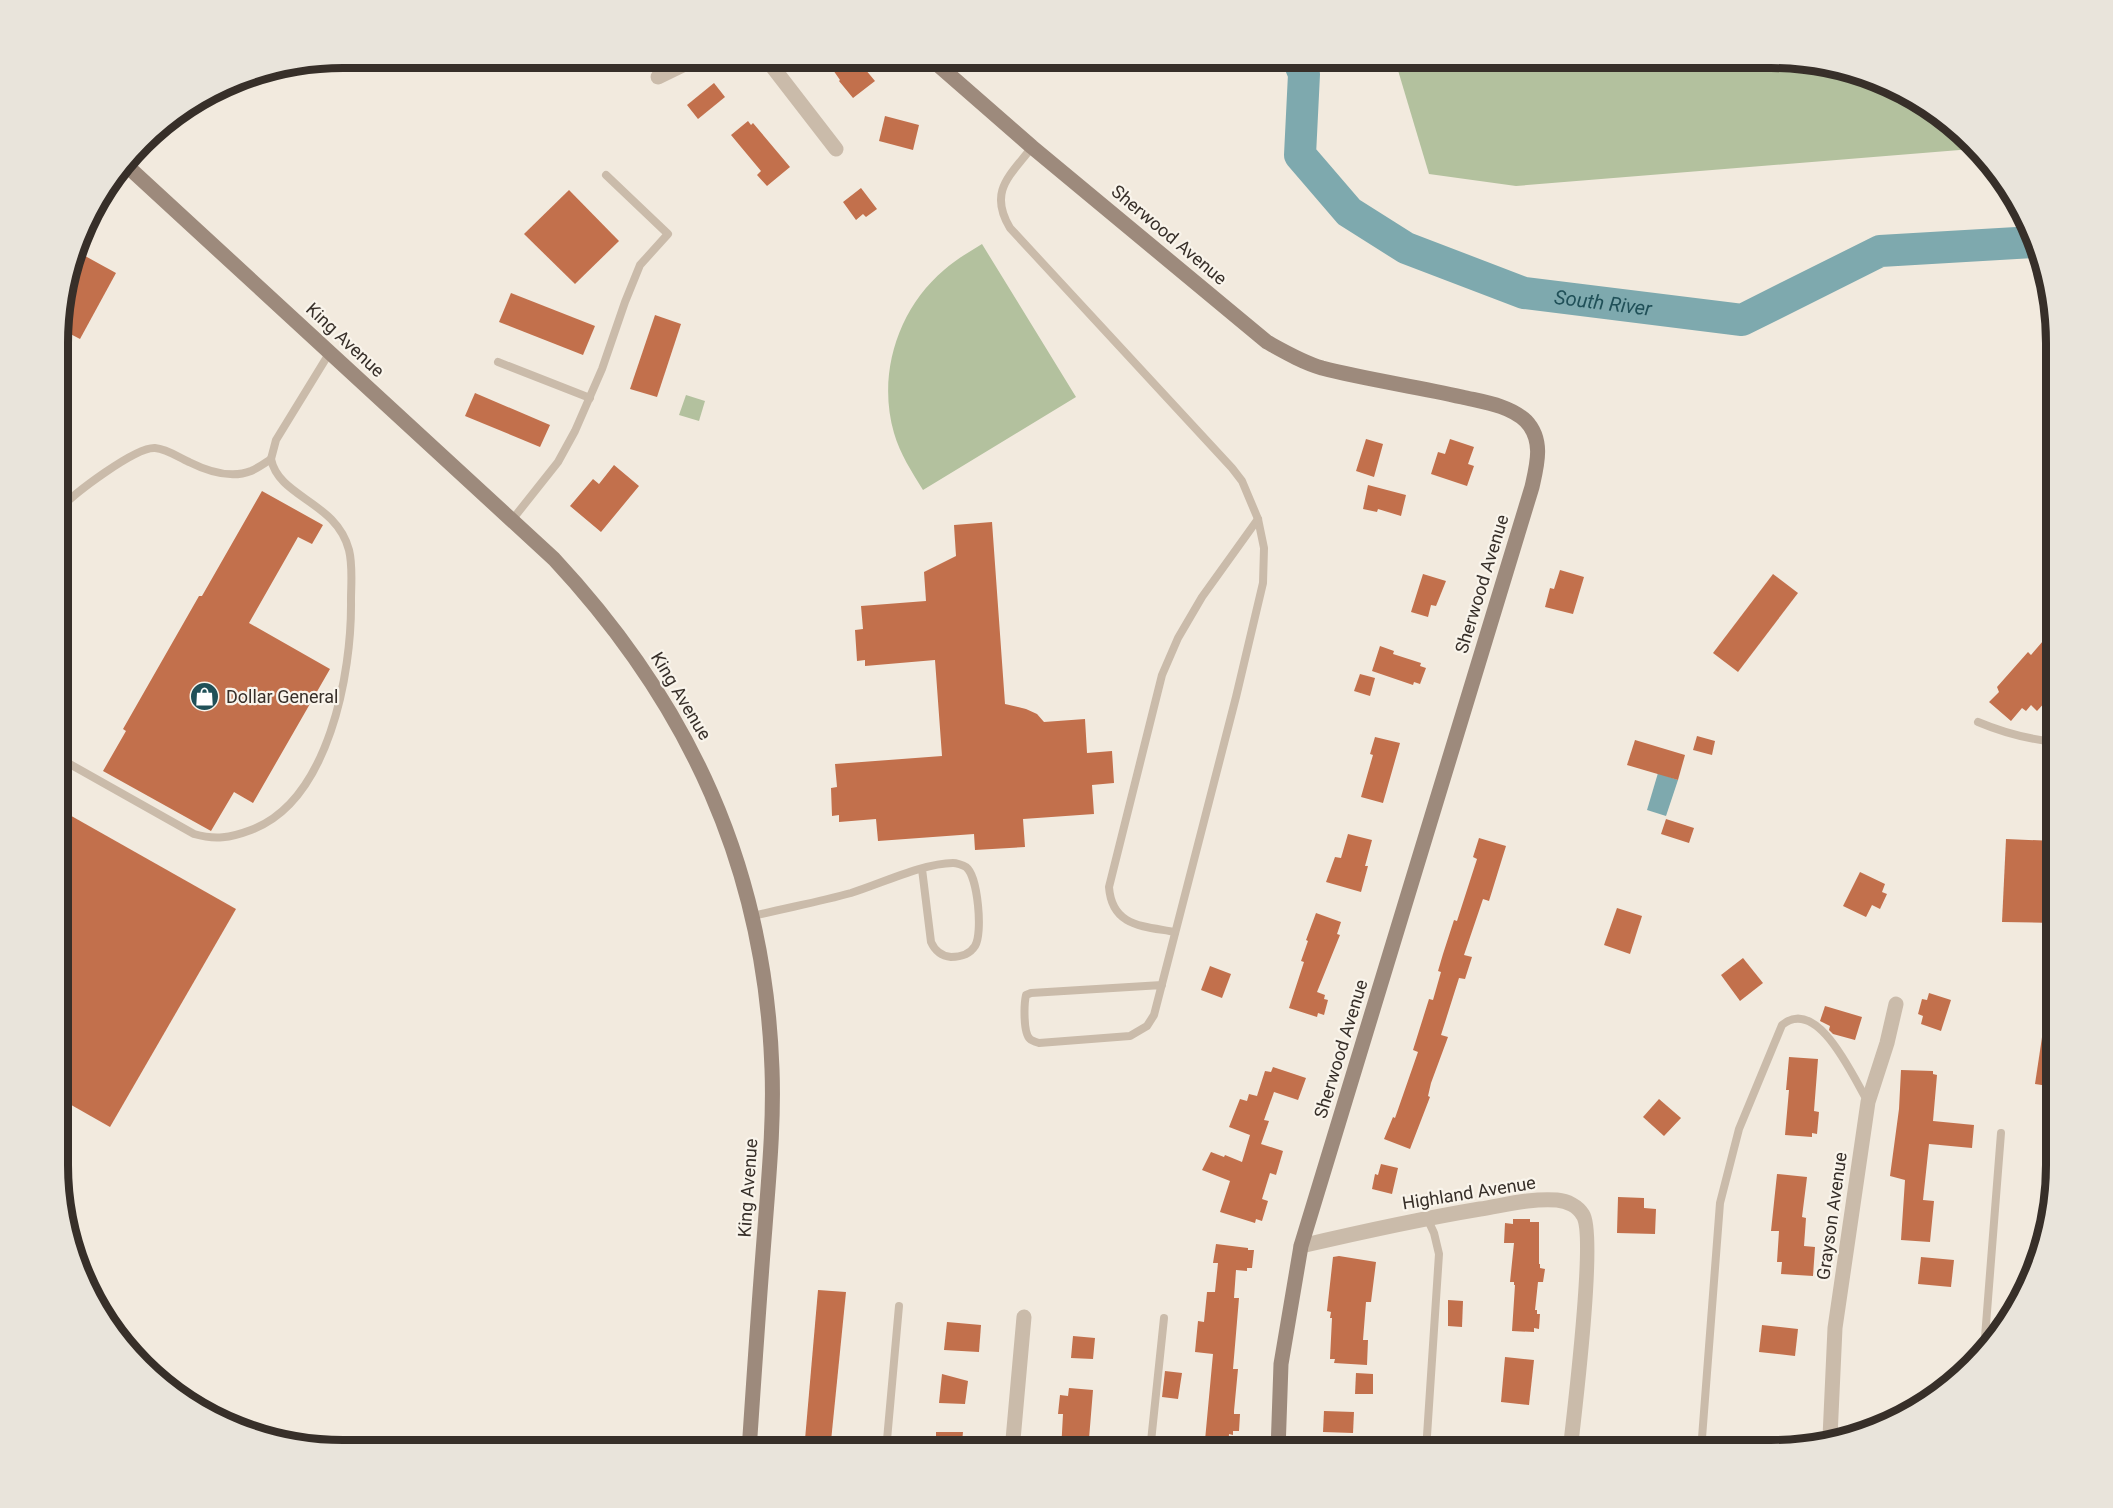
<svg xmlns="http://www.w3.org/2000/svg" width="2113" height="1508" viewBox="0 0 2113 1508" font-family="Roboto,sans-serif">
<rect width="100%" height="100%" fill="#f2eade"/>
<g fill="#b3c19e">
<path d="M1394 57 1789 58 1880 79 1945 116 1972 149 1516 186 1429 174Z"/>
<path d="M982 244 1076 397 923 490C912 472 900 454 894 433 877 374 898 309 944 270 955 260 969 252 982 244Z"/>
<path d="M686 395 705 401 699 421 679 415Z"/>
</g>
<path fill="#7ea9ae" d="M1658 773 1678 780 1666 816 1647 810Z"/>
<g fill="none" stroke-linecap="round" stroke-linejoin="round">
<path stroke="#7ea9ae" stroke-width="32" id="s1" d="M1297 57 1304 74 1300 155 1349 212 1406 248 1524 293 1742 320 1880 251 2034 242"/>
</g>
<g fill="#c2704c">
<path d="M824 57H855L875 81 853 98 839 81 840 80Z"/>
<path d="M714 83 725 97 698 119 687 105Z"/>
<path d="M885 116 919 125 913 150 879 141Z"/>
<path d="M748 121 751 125 753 123 790 167 767 186 757 175 761 171 731 135Z"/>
<path d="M861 188 877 209 866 217 863 214 856 220 843 202Z"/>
<path d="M569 190 619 241 575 284 524 234Z"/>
<path d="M76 251 116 273 80 339 59 328V305Z"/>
<path d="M511 293 595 326 583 355 499 322Z"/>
<path d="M655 315 681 324 657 397 630 389Z"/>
<path d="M475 393 550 425 540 447 465 416Z"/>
<path d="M1366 439 1383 444 1374 477 1356 471Z"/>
<path d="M1450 439 1474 447 1468 464 1474 466 1467 486 1431 474 1438 452 1445 454Z"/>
<path d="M614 465 639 486 601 532 570 506 593 479 599 484Z"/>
<path d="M1368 485 1406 495 1401 516 1378 509 1377 512 1363 509Z"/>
<path d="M262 491 323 525 312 544 298 537 249 623 330 669 253 803 234 792 211 831 103 771 126 731 123 729 199 596H202Z"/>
<path d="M992 522 1005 704 1026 709 1037 714 1044 722 1085 719 1087 753 1112 751 1114 783 1092 785 1094 814 1023 819 1025 847 975 850 974 834 878 841 876 819 839 822V815L832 816 831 788 837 787 835 764 942 756 935 660 865 666V660L857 661 855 630 863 629 861 606 926 601 924 572 956 556 954 525Z"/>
<path d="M1560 570 1584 577 1573 614 1545 607 1550 588 1554 589Z"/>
<path d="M1423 574 1446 581 1436 606 1431 605 1428 617 1411 612Z"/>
<path d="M1773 574 1798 593 1738 672 1713 653Z"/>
<path d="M2043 641 2055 653V680L2042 695 2047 700 2037 711 2031 705 2026 711 2022 708 2011 721 1989 702 1999 692 1997 687 2028 652 2031 655Z"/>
<path d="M1380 646 1394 651 1393 654 1421 663 1420 666 1426 668 1420 684 1414 682 1413 685 1372 671Z"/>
<path d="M1360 674 1375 678 1370 696 1354 691Z"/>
<path d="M1697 736 1715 741 1712 755 1693 750Z"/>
<path d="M1375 737 1400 743 1383 803 1361 797 1373 755 1370 754Z"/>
<path d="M1635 740 1685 755 1678 780 1627 765Z"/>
<path d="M59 809 236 909 110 1127 59 1098Z"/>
<path d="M1666 819 1694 828 1689 843 1661 834Z"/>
<path d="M1348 834 1372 840 1365 866H1368L1361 892 1326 882 1335 857 1341 858Z"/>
<path d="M1479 838 1506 846 1489 901 1483 899 1464 955 1472 957 1465 979 1459 978 1441 1035 1448 1037 1431 1083 1428 1096 1430 1097 1410 1149 1384 1139 1393 1117 1395 1118 1418 1052 1413 1050 1429 999 1433 1000 1441 972 1438 971 1443 954 1454 920 1457 921 1477 859 1473 857Z"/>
<path d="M2006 839 2055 841V923L2002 922Z"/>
<path d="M1860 872 1885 884 1882 892 1887 894 1880 909 1872 905 1866 917 1843 906Z"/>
<path d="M1617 908 1642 916 1630 954 1604 945Z"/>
<path d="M1316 913 1341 922 1337 934 1340 935 1317 992 1325 995 1324 999 1328 1000 1324 1015 1318 1013 1317 1017 1289 1008 1304 962 1301 961 1308 941 1306 940Z"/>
<path d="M1743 958 1763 983 1740 1001 1721 975Z"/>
<path d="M1210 966 1231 974 1222 998 1201 990Z"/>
<path d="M1929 993 1951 1000 1941 1031 1921 1024 1923 1016 1918 1014 1922 999 1927 1000Z"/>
<path d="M2047 1004H2055V1087L2035 1084Z"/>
<path d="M1825 1006 1862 1017 1855 1040 1833 1034 1829 1030 1830 1026 1820 1021Z"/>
<path d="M1789 1057 1818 1059 1814 1111 1819 1112 1817 1134 1812 1133V1137L1785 1135 1789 1090H1786Z"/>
<path d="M1273 1067 1306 1078 1298 1100 1274 1092 1264 1120 1269 1121 1261 1144 1283 1151 1276 1175 1270 1173 1262 1199 1268 1201 1262 1221 1256 1219 1255 1223 1220 1212 1230 1181 1202 1170 1211 1152 1224 1157 1225 1155 1242 1162 1250 1135 1229 1127 1240 1099 1247 1101 1249 1094 1257 1096 1265 1071 1271 1072Z"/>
<path d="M1901 1070 1933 1071V1074L1937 1075 1933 1121 1974 1125 1972 1148 1929 1144 1923 1200 1934 1201 1930 1242 1901 1240 1905 1180 1890 1176 1899 1109Z"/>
<path d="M1659 1099 1681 1118 1664 1136 1643 1117Z"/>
<path d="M1381 1164 1398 1168 1392 1194 1372 1189 1375 1174 1378 1175Z"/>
<path d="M1777 1174 1807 1177 1802 1217 1806 1218 1804 1246 1815 1247 1813 1276 1781 1274 1782 1262H1777L1779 1231H1771Z"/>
<path d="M1618 1197 1644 1198V1208L1656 1209 1655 1234 1617 1233Z"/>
<path d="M1513 1219H1530V1222H1539V1264H1540V1268L1545 1269 1543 1282H1538L1535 1310H1537V1314H1540L1539 1329 1534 1328V1332L1512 1331 1515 1285H1514V1282H1510L1514 1243H1504L1505 1223 1513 1224Z"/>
<path d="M1216 1244 1248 1248V1250H1254L1252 1268H1247V1271L1236 1270 1234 1298H1239L1233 1369H1238L1234 1411V1414H1240L1239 1431H1233V1435L1229 1434 1228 1451H1204L1213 1354 1195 1352 1198 1321 1204 1322 1207 1292H1215L1218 1263H1213Z"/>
<path d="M1339 1256 1376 1262 1371 1302H1366L1363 1340H1368L1367 1365 1334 1363 1335 1359H1330L1332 1318H1330L1331 1312 1327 1311 1333 1257Z"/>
<path d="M1921 1257 1954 1260 1951 1287 1918 1284Z"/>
<path d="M818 1290 846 1292 830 1451H804Z"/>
<path d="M1448 1300 1463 1301 1462 1327 1448 1326Z"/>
<path d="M947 1322 981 1325 979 1352 944 1350Z"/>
<path d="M1762 1325 1798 1329 1795 1356 1759 1352Z"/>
<path d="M1073 1336 1095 1338 1093 1359 1071 1358Z"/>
<path d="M1505 1357 1534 1360 1529 1405 1501 1402Z"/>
<path d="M1165 1371 1182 1373 1178 1399 1162 1397Z"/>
<path d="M1356 1373 1373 1374V1394H1355Z"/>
<path d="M942 1374 968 1381 965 1404 939 1403Z"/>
<path d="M1069 1388 1093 1390 1088 1451H1061L1063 1414H1058L1060 1395 1068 1396Z"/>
<path d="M1324 1411 1354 1412 1353 1433 1323 1432Z"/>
<path d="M936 1432H963L961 1451H936Z"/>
</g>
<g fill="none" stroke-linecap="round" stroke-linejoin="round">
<g stroke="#cabbaa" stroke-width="8">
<path d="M1032 147C1010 176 988 191 1010 228L1232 468 1242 481 1258 519 1264 548 1263 583 1236 697 1154 1015 1147 1026 1130 1036 1039 1043C1036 1042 1032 1041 1030 1039 1023 1033 1024 1004 1026 995L1031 993 1162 985"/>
<path d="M498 362 590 398"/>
<path d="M59 510C73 494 135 447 155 448 167 449 178 457 189 462 207 471 231 479 251 471 258 468 265 463 271 459L276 440 330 352"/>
<path d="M512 520 558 462 575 431 602 369 625 302 640 265 668 234 606 175"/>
<path d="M1978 722C2004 733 2027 739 2055 742"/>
<path d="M59 758 194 834C215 840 230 838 251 830 329 801 352 673 351 600 351 584 353 566 349 550 336 501 279 498 271 459"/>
<path d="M753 916C785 908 819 902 851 893 880 884 924 863 953 863 956 863 963 865 966 867 978 876 983 934 975 946 970 954 960 957 951 957 941 956 935 951 931 942L922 869"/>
<path d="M1175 932C1143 926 1112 927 1109 887L1162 675 1178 638 1202 597 1258 519"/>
<path d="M1984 1350 2001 1133"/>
<path d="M886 1451 899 1306"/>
<path d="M1150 1451 1164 1318"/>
<path d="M1426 1451 1439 1254 1434 1233 1427 1218"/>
<path d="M1701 1451 1720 1203 1739 1129 1782 1025C1818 995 1854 1079 1868 1102"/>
</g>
<g stroke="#cabbaa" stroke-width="15">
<path d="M765 57 836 149"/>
<path d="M658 77 699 57"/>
<path d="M1301 1246C1361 1232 1420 1219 1480 1209 1505 1205 1531 1198 1557 1200 1567 1201 1578 1206 1583 1215 1596 1235 1574 1416 1570 1451"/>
<path d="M1830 1437 1835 1328 1868 1102 1887 1043 1896 1004"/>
<path d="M1012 1451 1024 1317"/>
</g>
<g stroke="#9d8a7c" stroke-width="15">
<path d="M929 57 1032 147 1267 342C1285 352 1302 362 1322 368 1368 380 1415 386 1462 397 1483 402 1509 405 1526 421 1544 440 1537 465 1532 487L1301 1246 1281 1364 1278 1451"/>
<path d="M126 165 554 559C690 705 765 869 772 1069 774 1122 769 1174 765 1227 759 1301 754 1376 749 1451"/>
</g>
</g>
<defs>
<symbol id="shop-disc" viewBox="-11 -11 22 22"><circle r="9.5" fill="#205058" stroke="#f9f4eb"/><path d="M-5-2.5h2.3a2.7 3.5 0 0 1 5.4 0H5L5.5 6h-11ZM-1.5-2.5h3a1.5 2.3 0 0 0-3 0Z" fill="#fff"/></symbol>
</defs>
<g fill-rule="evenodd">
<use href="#shop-disc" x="188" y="680" width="33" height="33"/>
</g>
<g text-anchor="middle" stroke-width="4.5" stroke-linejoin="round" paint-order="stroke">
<g font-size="18" fill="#372f29" stroke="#f9f4eb">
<text transform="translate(1169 235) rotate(40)" y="6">Sherwood Avenue</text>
<text transform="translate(345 340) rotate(43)" y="6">King Avenue</text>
<text transform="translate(1482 584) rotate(-73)" y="6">Sherwood Avenue</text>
<text transform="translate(681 696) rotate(59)" y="6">King Avenue</text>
<text transform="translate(1341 1049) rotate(-73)" y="6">Sherwood Avenue</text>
<text transform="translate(748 1188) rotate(-86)" y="6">King Avenue</text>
<text transform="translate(1469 1193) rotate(-9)" y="6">Highland Avenue</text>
<text transform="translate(1832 1216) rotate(-82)" y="6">Grayson Avenue</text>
</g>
<g font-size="18" fill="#372f29" stroke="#f9f4eb" text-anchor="start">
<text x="226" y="703">Dollar General</text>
</g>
<g font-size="20" font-style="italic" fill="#205058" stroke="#f9f4eb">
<text dy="7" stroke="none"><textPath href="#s1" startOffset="448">South River</textPath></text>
</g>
</g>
<path d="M0 0H2113V1508H0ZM343 68H1771A275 275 0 0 1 2046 343V1165A275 275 0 0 1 1771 1440H343A275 275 0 0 1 68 1165V343A275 275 0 0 1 343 68Z" fill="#e9e4db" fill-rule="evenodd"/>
<path fill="none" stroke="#372f29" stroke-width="8" d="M343 68H1771A275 275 0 0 1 2046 343V1165A275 275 0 0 1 1771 1440H343A275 275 0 0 1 68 1165V343A275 275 0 0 1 343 68Z"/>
</svg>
